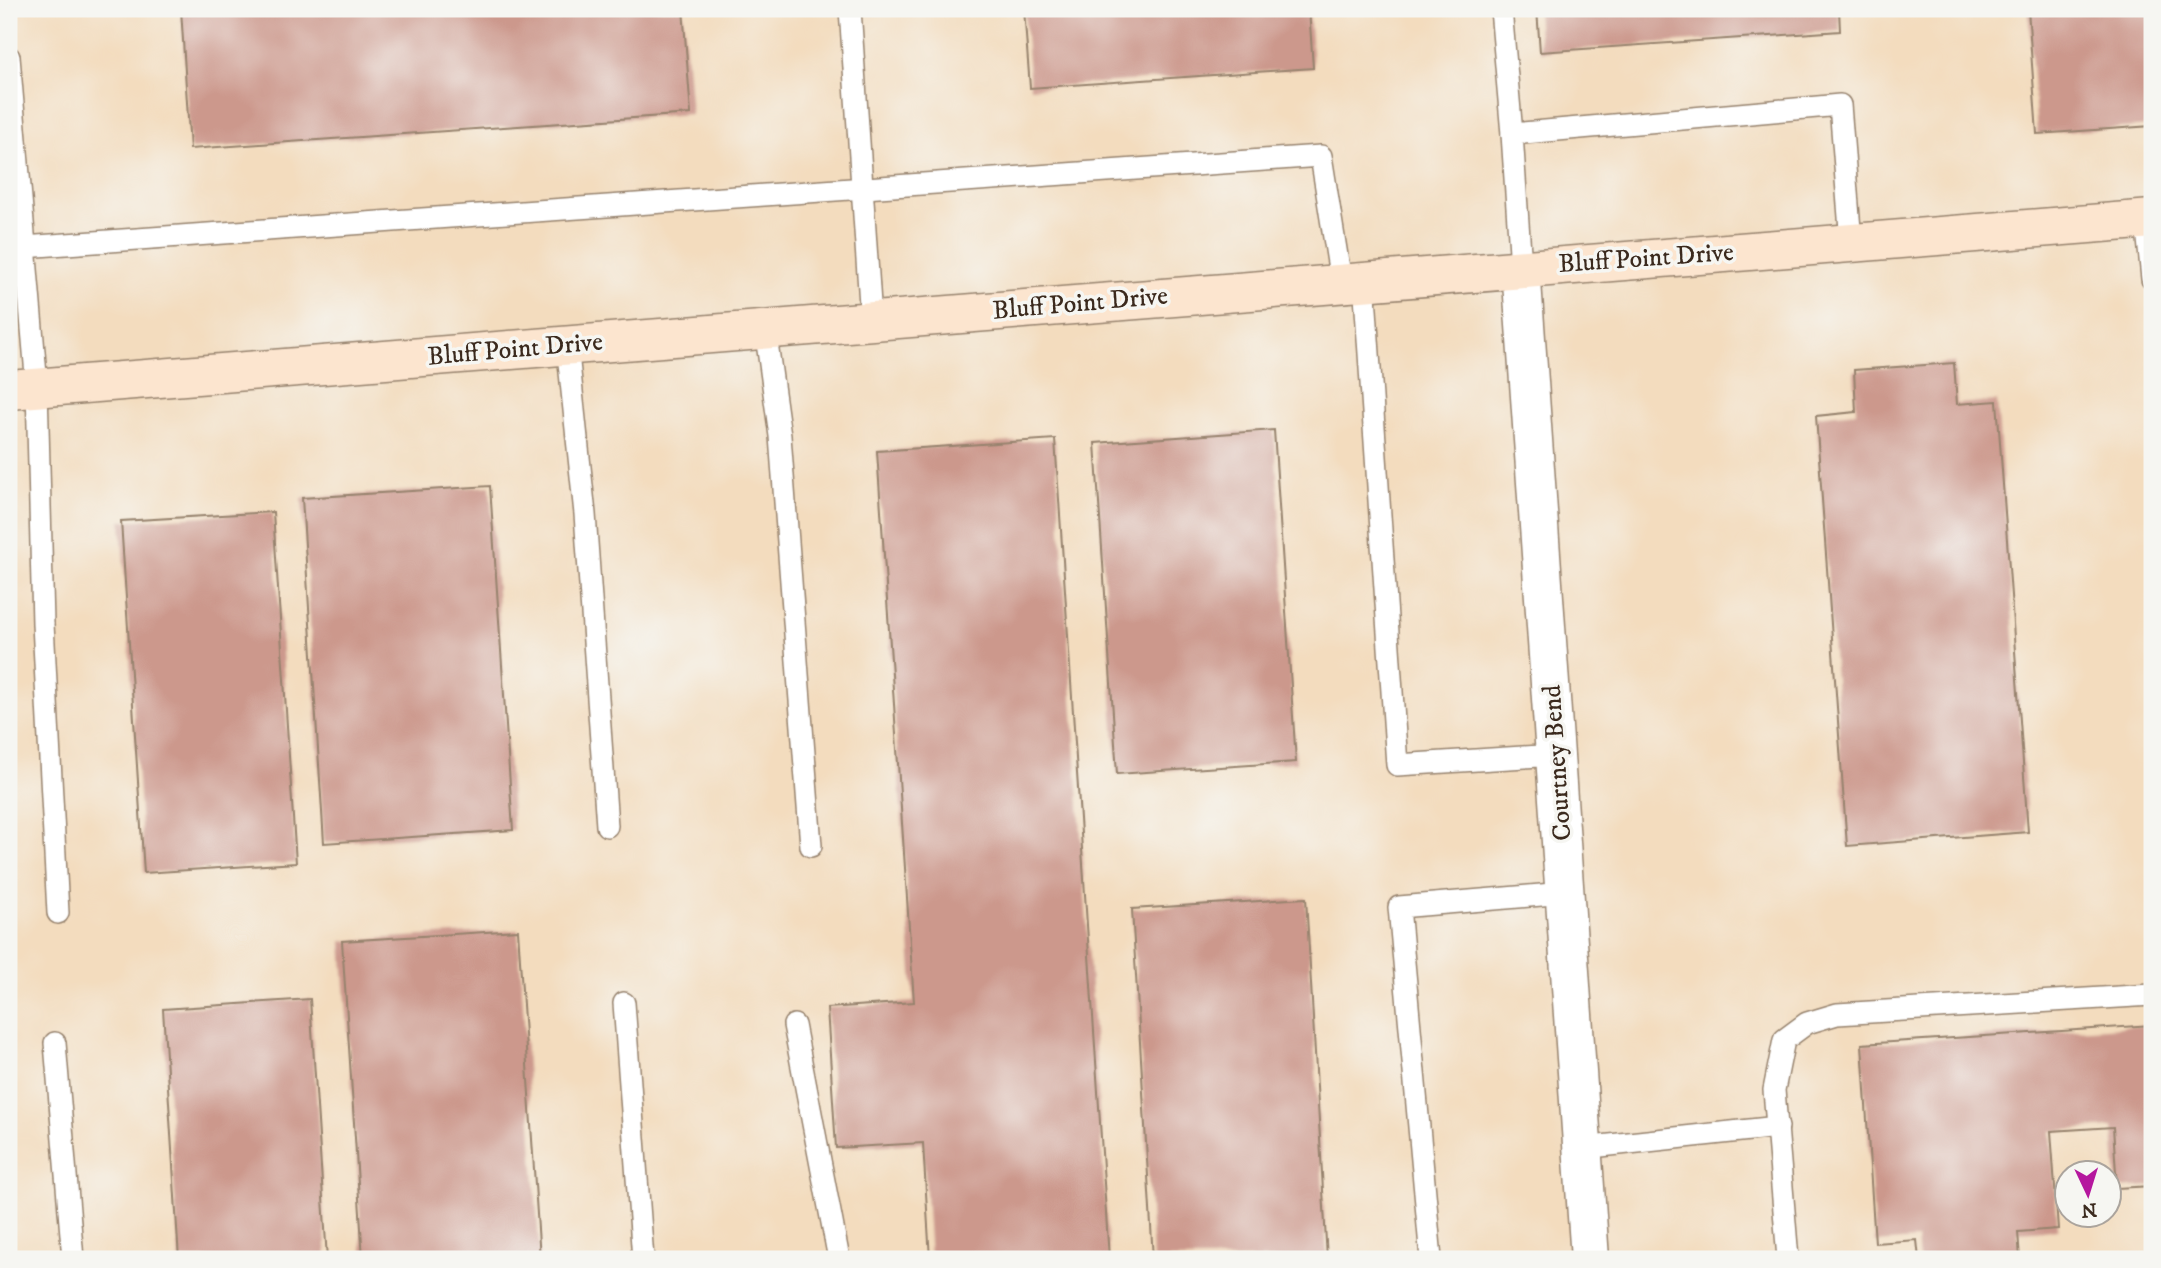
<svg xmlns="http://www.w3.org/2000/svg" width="2161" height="1268" viewBox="0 0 2161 1268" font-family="'IM FELL DW Pica',serif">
<rect width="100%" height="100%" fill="#f6f6f2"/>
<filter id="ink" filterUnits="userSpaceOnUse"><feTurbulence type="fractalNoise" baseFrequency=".0143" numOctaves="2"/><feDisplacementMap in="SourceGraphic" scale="14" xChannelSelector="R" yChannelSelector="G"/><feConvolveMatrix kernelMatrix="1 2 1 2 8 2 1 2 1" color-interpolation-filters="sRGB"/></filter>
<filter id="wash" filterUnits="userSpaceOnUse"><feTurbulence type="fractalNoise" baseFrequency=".00686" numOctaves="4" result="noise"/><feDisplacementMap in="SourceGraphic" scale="28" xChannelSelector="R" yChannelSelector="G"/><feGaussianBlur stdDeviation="1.57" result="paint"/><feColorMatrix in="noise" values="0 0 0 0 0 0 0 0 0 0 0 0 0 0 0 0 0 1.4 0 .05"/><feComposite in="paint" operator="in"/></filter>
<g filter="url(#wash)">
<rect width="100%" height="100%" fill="#f3dcbe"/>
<g id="blocks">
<g fill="#cc988c">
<path d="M181 9H683L691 114 190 149Z"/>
<path d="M1024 9H1309L1313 68 1030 88Z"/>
<path d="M1537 9H1839L1840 31 1540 52Z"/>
<path d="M2028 9H2152V126L2037 134Z"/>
<path d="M1954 363 1957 404 1997 401 2028 832 1847 846 1816 416 1856 412 1854 370Z"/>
<path d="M1274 430 1296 762 1117 774 1095 443Z"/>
<path d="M1055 439 1109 1259H930L923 1143 836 1148 827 1008 914 1002 877 451Z"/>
<path d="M490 486 513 830 324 843 302 498Z"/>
<path d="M273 512 296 863 144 873 121 521Z"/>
<path d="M1306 898 1327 1259H1153L1132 909Z"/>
<path d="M518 930 540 1259H363L342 941Z"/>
<path d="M310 999 327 1259H179L163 1009Z"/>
<path d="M2152 1025V1186L2117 1188 2113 1127 2051 1131 2058 1229 2018 1232 2020 1259H1919L1917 1240 1875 1243 1862 1044Z"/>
</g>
</g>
</g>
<g filter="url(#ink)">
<use href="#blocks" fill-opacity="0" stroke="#97836e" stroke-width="2"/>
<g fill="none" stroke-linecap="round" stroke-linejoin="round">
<defs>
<g id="lane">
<path d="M850 9 871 319"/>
<path d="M1501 9 1512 134"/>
<path d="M9 57 37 387 43 624 58 913"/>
<path d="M2146 219 2152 279"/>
<path d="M9 248 1321 156 1341 281"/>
<path d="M1521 267 1512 134 1840 105 1851 242"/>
<path d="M1364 280 1397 765 1556 755"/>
<path d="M765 328 780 436 811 846"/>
<path d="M567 344 585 514 607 826"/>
<path d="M624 1003 643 1259"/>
<path d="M794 1025 839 1259"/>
<path d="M55 1043 73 1259"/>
<path d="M1582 1148 1778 1127"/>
<path d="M1431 1259 1399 907 1565 893"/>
<path d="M1788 1259 1774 1090 1784 1040 1807 1023 1837 1014 2152 995"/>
</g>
<path id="street" d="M1521 267 1590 1259"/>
<path id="secondary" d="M9 390 2152 219"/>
</defs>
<use href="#lane" stroke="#97836e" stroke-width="24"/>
<use href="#street" stroke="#97836e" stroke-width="41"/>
<use href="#secondary" stroke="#97836e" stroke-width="41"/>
<use href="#lane" stroke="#fff" stroke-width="21"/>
<use href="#street" stroke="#fff" stroke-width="38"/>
<use href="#secondary" stroke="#fce5cf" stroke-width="38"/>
</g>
</g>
<g text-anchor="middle" stroke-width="7" stroke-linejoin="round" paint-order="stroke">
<g font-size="26" fill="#3b2a1e" stroke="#f6f6f2">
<text transform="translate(1646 257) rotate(-4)" y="9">Bluff Point Drive</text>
<text transform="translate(1080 302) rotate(-5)" y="9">Bluff Point Drive</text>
<text transform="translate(515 348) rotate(-5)" y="9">Bluff Point Drive</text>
<text transform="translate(1556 763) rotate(-94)" y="9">Courtney Bend</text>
</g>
</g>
<rect width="2161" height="1268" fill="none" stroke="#f6f6f2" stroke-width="35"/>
<g transform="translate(2088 1194) rotate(176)"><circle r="33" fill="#f6f6f2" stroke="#aba49d" stroke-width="2"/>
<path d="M0-5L12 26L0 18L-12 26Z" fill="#b5179e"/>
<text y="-10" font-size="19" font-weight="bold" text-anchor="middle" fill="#3b2a1e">N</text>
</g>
</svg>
